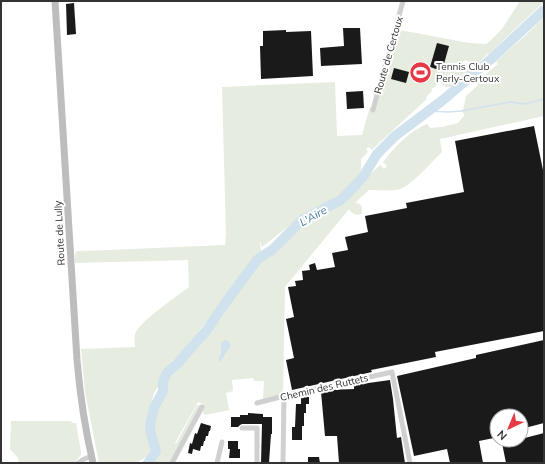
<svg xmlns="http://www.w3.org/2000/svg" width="545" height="464" font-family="Mulish,sans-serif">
	<rect width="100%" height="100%" fill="#fff"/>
	<!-- green -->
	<g fill="#e6ecdf">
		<path d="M520,1h24v1l-28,26 -27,26 -1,-1 -13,14 -5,-5 -5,-2 -8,7 1,2 5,-5 3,-1 7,7c-7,7 -22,24 -32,14l4,-4 -2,-1 -12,11 1,1 -6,6 1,2 -47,43 -8,8 -3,-3 -3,2 2,3 -7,7v11l-2,6 -21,22 -23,12 -11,4 -42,33 -2,-6v3l1,5 -2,6 -3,2 -10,14 -47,60 -7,13 -15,15 -4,1 -10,12 -3,8v4l-6,9 -6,23v16l2,2 1,15 -5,8 -10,6h-37l-14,-71 -4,-43 54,-2c0,-4 -1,-9 0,-13 4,-12 42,-38 54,-47l-1,-27 -113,3v-9l2,-3h8l140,-6 1,-10 -4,-148 113,-5 2,54 25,-1 8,-28 6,2 22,-80 2,1 69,13 17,1 4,-3 12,-12z"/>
		<path d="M544,17v99l-104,23 2,13c-11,10 -31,35 -45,38 -9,1 -19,0 -28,0l-14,13 5,1 2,4v6c-6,2 -10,0 -13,-5l-64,78 -2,108 -20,5 1,-19h-10l-1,-3 -21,2 1,11 -7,2 3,17 -24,5c-3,-3 -4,-6 -1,-10l-6,-3 -23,41 1,1 21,-39h3v2l-30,56h-17l8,-13 -5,-8 -3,-11v-9l4,-15 8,-16 6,-18 36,-38 16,-20 7,-12 21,-29 13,-15 10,-7 6,-7 23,-24 32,-14 13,-9 19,-21 13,-12 4,4 3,-3 -4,-4c12,-15 25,-30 44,-38l3,4 12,-1 16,-4 6,-7 -1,-5 3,-15 12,-11 -3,-4 12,-8 11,-9 -2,-2 6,-6 26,-23z"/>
		<path d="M11,421h60l1,2h4l5,29v3l-7,8h-51l-4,-1 -1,-4 -8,-9z"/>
	</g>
	<!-- water -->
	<path fill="#cfe2ee" d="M226,340l2,1 3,4 -11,17 -1,-2v-2l2,-4c0,-3 0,-6 0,-10l2,-3z"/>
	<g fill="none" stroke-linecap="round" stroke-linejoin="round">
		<!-- stream -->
		<path stroke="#cfe2ee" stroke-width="1.5" d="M429,111l19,1 13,-1 49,-9 15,2 19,-5"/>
		<!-- river -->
		<path stroke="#cfe2ee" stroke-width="10" d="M148,463l8,-12 -5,-17 -1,-8 4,-18 9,-17v-9l3,-8 3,-3 8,-7 29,-33 20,-29 31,-42 8,-6 7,-4 30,-30 39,-20 22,-23 14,-23 18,-18 48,-36 47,-40 54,-50"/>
	</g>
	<!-- building -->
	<g fill="#1a1a1a">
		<path d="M74,3l2,31 -9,1 -1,-31z"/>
		<path d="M343,28h17l2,36 -41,2 -1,-18 24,-2z"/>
		<path d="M286,30v2l25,-1 2,45 -52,3 -1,-33h3v-15z"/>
		<path d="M437,43l12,3 -7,25 -12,-4z"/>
		<path d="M394,68l15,4 -3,11 -15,-4z"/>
		<path d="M363,91l1,17 -17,1 -1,-17z"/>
		<path d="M534,126l10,49v156l-109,21 1,5 -65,13 1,2 -80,18 -6,-30 8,-2 -8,-39 8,-2 -6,-30 8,-1 -1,-5 8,-1 -1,-9 8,-1 -1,-5 6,-2 2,7 18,-3 -3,-14 16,-3 -3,-13 23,-5 -3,-16 42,-8 -1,-5 58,-11 -9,-51z"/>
		<path d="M544,340v83l-23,6v-13h-24v18l-4,1 1,3 -15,3 4,22h-33l-3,-14 -33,7 -17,-80 79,-18v-3z"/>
		<path d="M390,380l3,19 4,39 4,-1 4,26h-66l-2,-27h-12l-4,-44 7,-2 26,-1v-4z"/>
		<path d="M301,397h8v7h-3v9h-2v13h-2v14h-10v-13h3l1,-23h5z"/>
		<path d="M248,413l15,1v3h9v17h-1l-2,29h-8l1,-39h-20l-2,1 -2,2h-7v-10h9v-2h8z"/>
		<path d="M201,423l10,3 -1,5h-1l-1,5h-2l-1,5h-1l-1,5h-2l-1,5 -7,-2 -1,5 -4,-1 2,-10 2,1 3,-11 2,1z"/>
		<path d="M544,433v30h-38l-4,-20 13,-3h6v-1z"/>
		<path d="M228,441h10v8h2v9h-11l1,-9h-2z"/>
		<path d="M308,457h11l1,6h-12z"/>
	</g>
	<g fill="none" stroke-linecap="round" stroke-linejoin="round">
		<!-- street -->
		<g stroke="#d0d0d0" stroke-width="5">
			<path d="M373,110l30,-109"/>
			<path d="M257,403l27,-7 108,-24 18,91"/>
			<path d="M242,428h15v35"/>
			<path d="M78,463l6,-4 8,-3"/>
			<path d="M172,463l30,-56"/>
			<path d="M217,463l5,-21"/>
			<path d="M283,463l1,-67"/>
		</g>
		<!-- secondary -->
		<path stroke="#bdbdbd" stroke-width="7" d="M55,1l22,359c3,35 8,69 16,103"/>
	</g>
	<!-- icons -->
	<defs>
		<symbol id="stadium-disc" viewBox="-11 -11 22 22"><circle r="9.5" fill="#e63946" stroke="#fff"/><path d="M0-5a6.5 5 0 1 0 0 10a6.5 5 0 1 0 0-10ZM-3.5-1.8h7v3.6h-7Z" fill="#fff"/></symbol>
	</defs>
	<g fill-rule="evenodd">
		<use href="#stadium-disc" x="408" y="60" width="25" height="25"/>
	</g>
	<g text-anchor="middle" stroke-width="4" stroke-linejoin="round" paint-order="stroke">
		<!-- street labels -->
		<g font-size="10" fill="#333" stroke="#fff">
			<text transform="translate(388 55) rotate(-74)" y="4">Route de Certoux</text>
			<text transform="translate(59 233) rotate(-93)" y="4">Route de Lully</text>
			<text transform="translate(324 387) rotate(-13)" y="4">Chemin des Ruttets</text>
		</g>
		<!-- poi labels -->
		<g font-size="10" fill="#333" stroke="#fff" text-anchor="start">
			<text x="436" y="70">Tennis Club<tspan x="436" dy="12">Perly-Certoux</tspan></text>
		</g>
		<!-- water labels -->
		<g font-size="11" font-style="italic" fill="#3f7597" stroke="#fff">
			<text transform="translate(313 216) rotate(-29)" y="4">L'Aire</text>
		</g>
	</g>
	<!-- border -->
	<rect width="545" height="464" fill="none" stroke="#333333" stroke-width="4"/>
	<!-- north arrow -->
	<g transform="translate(509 428) rotate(224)"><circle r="19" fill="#ffffff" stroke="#adadad"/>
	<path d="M0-3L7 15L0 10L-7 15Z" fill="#e63946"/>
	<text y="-6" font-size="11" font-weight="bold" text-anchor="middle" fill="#333333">N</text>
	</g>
</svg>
